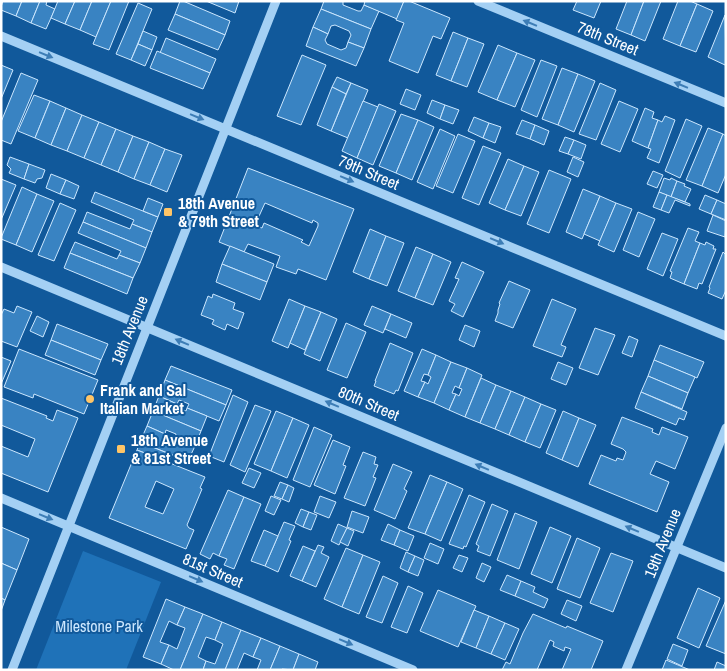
<svg xmlns="http://www.w3.org/2000/svg" width="727" height="671" font-family="'Archivo Narrow',sans-serif">
	<rect width="100%" height="100%" fill="#11599b"/>
	<!-- green -->
	<path fill="#1f72b8" d="M83,551l78,31 -35,88h-90z"/>
	<!-- building -->
	<g fill="#3983c2" stroke="#cce7fe" fill-rule="evenodd">
		<path d="M3,1h19l-6,15 -15,-6v-3z"/>
		<path d="M22,1h18l-9,22 -15,-7z"/>
		<path d="M40,1h7l-1,4 9,4 -9,20 -15,-6z"/>
		<path d="M58,1h17l-10,23 -14,-6z"/>
		<path d="M75,1h17l-12,29 -15,-6z"/>
		<path d="M92,1h19l-15,36 -16,-7z"/>
		<path d="M111,1h18l-20,49 -16,-6z"/>
		<path d="M180,1h3l47,20 -5,14 -50,-21z"/>
		<path d="M206,1h33l-4,12z"/>
		<path d="M324,1h19v4l15,6h3l3,-6 15,6 -8,18 -50,-20z"/>
		<path d="M365,1h39l-7,18 -33,-14z"/>
		<path d="M404,1h5l41,17 -9,21 -8,-3 -15,37 -29,-12 15,-38 -8,-3z"/>
		<path d="M577,1h24l-7,17 -21,-8z"/>
		<path d="M627,1h17l-13,34 -15,-6z"/>
		<path d="M644,1h17l-16,40 -14,-6z"/>
		<path d="M678,1h12l7,3 -17,42 -17,-7z"/>
		<path d="M138,3l14,6 -21,51 -15,-6z"/>
		<path d="M697,4l16,7 -17,41 -16,-6z"/>
		<path d="M321,9l50,20 -7,19 -16,-6 3,-7 -2,-4 -14,-6 -4,1 -3,8 -15,-7z"/>
		<path d="M175,14l50,21 -7,15 -50,-20z"/>
		<path d="M725,15l1,48 -1,2 -17,-8z"/>
		<path d="M313,27l15,7 -3,6 2,4 14,6 5,-2 2,-6 16,6 -8,18 -50,-20z"/>
		<path d="M143,31l14,6 -5,13 -14,-6z"/>
		<path d="M453,32l15,6 -17,43 -15,-6z"/>
		<path d="M166,38l50,21 -6,14 -50,-20z"/>
		<path d="M468,38l16,6 -17,43 -16,-6z"/>
		<path d="M138,44l14,6 -7,16 -14,-6z"/>
		<path d="M498,45l19,8 -20,47 -19,-8z"/>
		<path d="M157,51l53,22 -7,16 -53,-21z"/>
		<path d="M517,53l18,7 -20,47 -18,-7z"/>
		<path d="M302,55l24,10 -25,60 -24,-9z"/>
		<path d="M541,60l16,6 -20,51 -16,-7z"/>
		<path d="M1,65l12,5 -12,29z"/>
		<path d="M562,68l16,6 -20,51 -16,-6z"/>
		<path d="M21,73l17,7 -27,64 -10,-4v-18z"/>
		<path d="M578,74l17,7 -21,51 -16,-7z"/>
		<path d="M337,77l14,6 -5,11 -14,-7z"/>
		<path d="M351,83l17,7 -20,48 -17,-7z"/>
		<path d="M600,83l16,7 -20,50 -17,-6z"/>
		<path d="M332,87l14,7 -15,37 -14,-6z"/>
		<path d="M406,89l15,6 -6,15 -15,-6z"/>
		<path d="M34,95l16,6 -15,37 -17,-7z"/>
		<path d="M432,100l13,5 -5,14 -13,-6z"/>
		<path d="M50,101l16,7 -15,37 -16,-7z"/>
		<path d="M363,101l15,6 -21,51 -15,-7z"/>
		<path d="M619,101l19,8 -18,43 -19,-8z"/>
		<path d="M379,104l17,7 -23,54 -16,-7z"/>
		<path d="M445,105l14,5 -6,14 -13,-5z"/>
		<path d="M66,108l16,7 -15,36 -16,-6z"/>
		<path d="M645,108l9,4 -2,6 6,2 -10,28 -16,-7z"/>
		<path d="M401,114l17,6 -22,53 -17,-7z"/>
		<path d="M82,115l17,7 -15,36 -17,-7z"/>
		<path d="M665,116l10,4 -16,43 -12,-5 4,-9 -3,-1 10,-28 4,2z"/>
		<path d="M474,117l15,6 -6,15 -15,-7z"/>
		<path d="M686,119l16,7 -22,52 -15,-7z"/>
		<path d="M418,120l16,7 -22,53 -16,-7z"/>
		<path d="M522,120l13,5 -5,14 -14,-5z"/>
		<path d="M99,122l17,7 -15,36 -17,-7z"/>
		<path d="M489,123l12,4 -6,16 -12,-5z"/>
		<path d="M535,125l14,6 -5,14 -14,-6z"/>
		<path d="M708,128l15,6 -21,52 -16,-6z"/>
		<path d="M116,129l17,7 -15,36 -17,-7z"/>
		<path d="M440,129l15,7 -22,53 -16,-7z"/>
		<path d="M458,134l17,7 -22,52 -17,-7z"/>
		<path d="M723,134l3,2v38l-8,19 -16,-7z"/>
		<path d="M133,136l16,6 -15,37 -16,-7z"/>
		<path d="M565,137l9,3 -6,14 -9,-3z"/>
		<path d="M574,140l12,5 -5,14 -13,-5z"/>
		<path d="M149,142l16,7 -15,36 -16,-6z"/>
		<path d="M483,146l18,7 -22,52 -17,-7z"/>
		<path d="M165,149l17,6 -15,37 -17,-7z"/>
		<path d="M10,157l19,7 -5,15 -15,-6 2,-4 -4,-4z"/>
		<path d="M573,157l11,5 -6,15 -11,-5z"/>
		<path d="M508,159l16,7 -19,44 -16,-7z"/>
		<path d="M29,164l16,6 -3,8 -5,1 -2,4 -11,-4z"/>
		<path d="M524,166l15,6 -18,44 -16,-6z"/>
		<path d="M248,168l106,41 -28,71 -28,-11 -2,5 -20,-7 4,-11 -32,-12 -4,8 -25,-10zM265,203l47,20 1,-3 5,3v3l-9,20 -8,-4 2,-2 -39,-17 -2,5 -7,-3z"/>
		<path d="M549,170l22,9 -22,54 -22,-9z"/>
		<path d="M653,171l10,4 -6,13 -10,-4z"/>
		<path d="M51,174l15,6 -6,14 -14,-6z"/>
		<path d="M664,178l6,2 1,-2 6,3 -6,16 -12,-5z"/>
		<path d="M1,179l15,6 -15,35z"/>
		<path d="M66,180l13,6 -5,13 -14,-5z"/>
		<path d="M677,181l8,3 -1,2 7,3 -6,13 -14,-5z"/>
		<path d="M22,187l15,7 -21,51 -15,-6v-1z"/>
		<path d="M583,189l17,7 -18,43 -16,-7z"/>
		<path d="M95,192l63,25 -6,15 -20,-8 2,-4 -43,-18z"/>
		<path d="M659,192l8,3 -6,15 -8,-3z"/>
		<path d="M37,194l17,7 -22,51 -16,-7z"/>
		<path d="M667,195l23,9v2l-15,-6 -6,13 -8,-3z"/>
		<path d="M705,195l12,5 -6,14 -12,-5z"/>
		<path d="M600,196l16,7 -16,38 -16,-7z"/>
		<path d="M148,198l15,6 -5,13 -15,-6z"/>
		<path d="M717,200l9,4v16l-15,-6z"/>
		<path d="M60,203l16,7 -22,51 -16,-6z"/>
		<path d="M616,203l16,6 -18,43 -16,-7z"/>
		<path d="M87,212l43,17 2,-5 20,8 -6,16 -63,-26z"/>
		<path d="M638,212l17,7 -16,38 -16,-7z"/>
		<path d="M713,215l13,6 -1,16 -18,-6z"/>
		<path d="M83,222l63,26 -6,15 -21,-8 2,-4 -43,-18z"/>
		<path d="M688,228l11,4 -4,9 5,2 -16,41 -14,-6 2,-6 -2,-1z"/>
		<path d="M370,229l16,7 -17,43 -16,-7z"/>
		<path d="M662,233l16,6 -15,37 -16,-7z"/>
		<path d="M386,236l18,7 -17,43 -18,-7z"/>
		<path d="M75,242l42,17 2,-4 21,8 -7,15 -63,-25z"/>
		<path d="M706,242l8,4 -1,3h3l-14,35 -3,-1 -2,6 -13,-5 16,-41 5,2z"/>
		<path d="M230,246l44,18 -7,18 -45,-18z"/>
		<path d="M416,247l17,7 -18,44 -17,-7z"/>
		<path d="M723,252l2,2 1,-2v38l-4,9 -14,-6 2,-5 -1,-1z"/>
		<path d="M70,253l63,25 -6,16 -63,-26z"/>
		<path d="M433,254l18,8 -18,43 -18,-7z"/>
		<path d="M462,262l22,10 -21,45 -12,-6 4,-7 -6,-3 10,-22 -4,-1z"/>
		<path d="M222,264l45,18 -7,18 -44,-18z"/>
		<path d="M509,281l21,9 -17,38 -18,-7 3,-8v-3l2,-6 -1,-1z"/>
		<path d="M213,294l22,9 -2,6 11,4 -6,16 -11,-5 -2,6 -13,-6 2,-4 -13,-5 7,-19 4,2z"/>
		<path d="M289,299l16,7 -17,42 -16,-7z"/>
		<path d="M552,299l24,10 -15,36 5,2 -4,10 -29,-11z"/>
		<path d="M17,306l15,6 -15,35 -16,-6v-26l3,-6 10,4z"/>
		<path d="M305,306l16,6 -16,38 -15,-7z"/>
		<path d="M372,306l19,8 -8,19 -19,-8z"/>
		<path d="M321,312l16,7 -17,42 -16,-7z"/>
		<path d="M391,314l21,9 -6,15 -21,-9z"/>
		<path d="M37,316l12,6 -6,15 -13,-6z"/>
		<path d="M346,323l20,9 -19,46 -20,-8z"/>
		<path d="M57,324l51,20 -7,16 -50,-20z"/>
		<path d="M465,325l15,6 -6,16 -15,-7z"/>
		<path d="M595,328l20,7 -17,40 -19,-7z"/>
		<path d="M629,336l9,4 -6,17 -10,-4z"/>
		<path d="M51,340l50,20 -6,15 -50,-20z"/>
		<path d="M390,343l23,10 -15,38 -2,-1 -2,4 -20,-8 2,-5h-1z"/>
		<path d="M660,345l44,17 -7,16 -43,-18z"/>
		<path d="M19,349l79,31 -14,34 -50,-20 -1,4 -29,-11z"/>
		<path d="M422,349l14,6 -8,20 -4,-1 -3,7 4,1 -7,15 -14,-6z"/>
		<path d="M436,355l15,7 -17,41 -16,-6 7,-15 3,2 3,-7 -3,-2z"/>
		<path d="M1,357l10,4 -10,23z"/>
		<path d="M654,360l41,17 -7,16 -40,-17z"/>
		<path d="M451,362l16,6 -8,20 -4,-2 -3,7 4,1 -7,16 -15,-7z"/>
		<path d="M558,362l15,6 -7,17 -15,-6z"/>
		<path d="M171,366l61,24 -6,15 -61,-25z"/>
		<path d="M467,368l15,7 -17,42 -16,-7 7,-16 3,2 3,-7 -3,-1z"/>
		<path d="M648,376l40,17 -6,16 -41,-17z"/>
		<path d="M481,378l15,7 -16,38 -15,-6z"/>
		<path d="M165,380l61,25 -7,16 -32,-13 2,-4 -10,-4 -2,4 -18,-8z"/>
		<path d="M496,385l15,6 -16,38 -15,-6z"/>
		<path d="M511,391l14,6 -16,38 -14,-6z"/>
		<path d="M641,392l46,20 -3,8 -5,-2 -3,7 -41,-17z"/>
		<path d="M233,395l15,7 -24,60 -15,-6z"/>
		<path d="M159,396l18,8 -1,3 10,4 1,-3 20,8 -6,15 -48,-20z"/>
		<path d="M525,397l16,7 -16,38 -16,-7z"/>
		<path d="M1,398l46,18 -1,2 7,3 4,-11 21,8 -30,74 -47,-19v-27l27,11 7,-18 -34,-14z"/>
		<path d="M541,404l15,6 -16,38 -15,-6z"/>
		<path d="M255,405l16,6 -26,61 -15,-7z"/>
		<path d="M153,411l48,20 -6,15 -20,-8 1,-4 -10,-4 -1,4 -18,-8z"/>
		<path d="M276,411l17,7 -22,53 -17,-7z"/>
		<path d="M563,411l16,7 -17,42 -16,-7z"/>
		<path d="M622,417l31,12 -1,3 7,3 3,-8 26,10 -13,32 -19,-8 -6,13 19,8 -12,30 -68,-28 12,-29 15,6 1,-3 6,2 3,-8 -3,-3 -12,-5z"/>
		<path d="M293,418l16,7 -22,53 -16,-7z"/>
		<path d="M579,418l17,7 -18,42 -16,-7z"/>
		<path d="M147,426l18,8 -2,4 10,4 2,-4 20,8 -7,15 -48,-19z"/>
		<path d="M314,427l18,8 -22,52 -17,-7z"/>
		<path d="M333,440l17,7 -7,18 3,1 -11,28 -21,-9z"/>
		<path d="M140,442l32,13 -3,7 -32,-12z"/>
		<path d="M137,450l68,27 -5,11 2,1 -15,36 2,3 5,2 -8,19 -77,-31zM156,481l18,8 -11,25 -18,-7z"/>
		<path d="M363,452l13,5 -2,7 4,1 -5,12 3,1 -11,28 -21,-8z"/>
		<path d="M393,464l19,8 -8,17 3,2 -12,28 -21,-9z"/>
		<path d="M249,468l12,5 -7,15 -12,-5z"/>
		<path d="M430,475l17,7 -22,52 -17,-6z"/>
		<path d="M280,482l8,3 -6,14 -8,-3z"/>
		<path d="M447,482l16,7 -22,52 -16,-7z"/>
		<path d="M288,485l6,3 -5,14 -7,-3z"/>
		<path d="M228,490l16,7 -25,59 -6,-3 -3,6 -10,-5z"/>
		<path d="M469,495l16,7 -19,45 -2,-1 -1,3 -14,-5z"/>
		<path d="M271,496l10,4 -7,15 -9,-4z"/>
		<path d="M320,496l16,6 -7,16 -15,-6z"/>
		<path d="M244,497l17,7 -27,65 -10,-4 3,-6 -8,-3z"/>
		<path d="M492,504l16,7 -18,45 -13,-5 2,-5 -3,-2z"/>
		<path d="M301,509l8,3 -6,15 -8,-4z"/>
		<path d="M352,511l17,6 -6,16 -16,-6z"/>
		<path d="M309,512l8,3 -6,15 -8,-3z"/>
		<path d="M515,513l22,9 -18,47 -22,-9z"/>
		<path d="M284,522l11,4 -6,14 2,1 -13,31 -13,-6z"/>
		<path d="M338,524l9,4 -8,17 -8,-4z"/>
		<path d="M388,524l12,6 -6,15 -13,-5z"/>
		<path d="M1,527l28,12 -12,31 -16,-7z"/>
		<path d="M550,527l21,9 -19,47 -21,-9z"/>
		<path d="M347,528l7,3 -6,15 -8,-4z"/>
		<path d="M264,530l14,6 -13,30 -14,-5z"/>
		<path d="M400,530l14,6 -6,15 -14,-6z"/>
		<path d="M577,538l23,10 -20,50 -23,-9z"/>
		<path d="M430,543l14,6 -6,15 -14,-6z"/>
		<path d="M318,545l6,2 -3,6 8,4 -13,30 -14,-6z"/>
		<path d="M303,546l12,5 -13,30 -12,-5z"/>
		<path d="M346,548l17,7 -21,52 -18,-8z"/>
		<path d="M406,552l9,4 -7,16 -8,-4z"/>
		<path d="M611,553l22,8 -20,51 -23,-9z"/>
		<path d="M363,555l17,7 -21,52 -17,-7z"/>
		<path d="M459,555l9,3 -6,14 -9,-4z"/>
		<path d="M415,556l9,4 -6,16 -10,-4z"/>
		<path d="M1,563l16,7 -12,30 -4,-2z"/>
		<path d="M482,563l9,4 -7,15 -8,-4z"/>
		<path d="M507,575l14,6 -6,15 -15,-6z"/>
		<path d="M383,576l15,7 -16,40 -16,-6z"/>
		<path d="M521,581l14,6 -2,5 15,7 -4,9 -29,-12z"/>
		<path d="M408,586l15,7 -16,40 -16,-6z"/>
		<path d="M698,588l22,10 -21,50 -22,-10z"/>
		<path d="M438,590l38,16 -18,41 -38,-16z"/>
		<path d="M1,598l4,2 -4,11z"/>
		<path d="M166,599l19,8 -8,18 -8,-4 -9,21 9,3 -8,19 -18,-7z"/>
		<path d="M567,600l15,6 -6,15 -15,-7z"/>
		<path d="M726,600v54l-20,-8z"/>
		<path d="M185,607l18,7 -23,56h-6l-13,-6 8,-19 8,4 8,-21 -8,-3z"/>
		<path d="M474,610l15,6 -13,32 -15,-6z"/>
		<path d="M203,614l19,8 -7,18 -9,-3 -8,20 8,4 -3,9h-23z"/>
		<path d="M533,614l33,14 1,-2 36,15 -12,29h-29l9,-21 -6,-2 -1,4 -11,-5 1,-4 -4,-2 -13,30h-35l4,-8 4,2 13,-31z"/>
		<path d="M489,616l16,7 -14,31 -15,-6z"/>
		<path d="M222,622l19,8 -16,40h-22l3,-9 9,3 8,-20 -8,-4z"/>
		<path d="M505,623l14,6 -14,31 -14,-6z"/>
		<path d="M241,630l20,8 -8,19 -9,-4 -7,17h-12z"/>
		<path d="M261,638l19,8 -10,24h-13l4,-10 -8,-3z"/>
		<path d="M673,644l15,6 -6,16 -15,-7z"/>
		<path d="M280,646l19,8 -6,16 -11,-1v1h-12z"/>
		<path d="M299,654l19,8 -3,8h-22z"/>
		<path d="M666,660l24,10h-28z"/>
		<path d="M717,662l9,4v4h-12z"/>
	</g>
	<g fill="none" stroke-linecap="round" stroke-linejoin="round">
		<!-- minor -->
		<g stroke="#a4d0f4" stroke-width="9">
			<path d="M478,1l248,102"/>
			<path d="M1,36l725,300"/>
			<path d="M1,267l725,301"/>
			<path d="M1,498l412,172"/>
			<path d="M12,670l264,-669"/>
			<path d="M626,670l100,-242"/>
		</g>
	</g>
	<!-- one-way arrows -->
	<defs><path id="oneway-solid" d="M-6-.8H1V-3.2L6.5 0L1 3.2V.8H-6Z" transform="scale(1.25)"/></defs>
	<g fill="#3d7db6">
		<use href="#oneway-solid" transform="translate(530 23) rotate(-158)"/>
		<use href="#oneway-solid" transform="translate(46 55) rotate(22)"/>
		<use href="#oneway-solid" transform="translate(681 85) rotate(-158)"/>
		<use href="#oneway-solid" transform="translate(197 117) rotate(22)"/>
		<use href="#oneway-solid" transform="translate(347 179) rotate(23)"/>
		<use href="#oneway-solid" transform="translate(497 241) rotate(23)"/>
		<use href="#oneway-solid" transform="translate(182 342) rotate(-157)"/>
		<use href="#oneway-solid" transform="translate(332 404) rotate(-157)"/>
		<use href="#oneway-solid" transform="translate(482 467) rotate(-157)"/>
		<use href="#oneway-solid" transform="translate(46 517) rotate(22)"/>
		<use href="#oneway-solid" transform="translate(632 529) rotate(-157)"/>
		<use href="#oneway-solid" transform="translate(196 579) rotate(23)"/>
		<use href="#oneway-solid" transform="translate(346 642) rotate(23)"/>
	</g>
	<!-- markers -->
	<g fill="#ffc567" stroke="#11599b" stroke-width="2">
		<rect x="163" y="207" width="10" height="10" rx="2.5"/>
		<circle cx="90" cy="399" r="5"/>
		<rect x="116" y="444" width="10" height="10" rx="2.5"/>
	</g>
	<g text-anchor="middle" stroke-width="4" stroke-linejoin="round" paint-order="stroke">
		<!-- street labels -->
		<g font-size="16" fill="#fff" stroke="#11599b">
			<text transform="translate(608 38) rotate(22)" y="6">78th Street</text>
			<text transform="translate(369 172) rotate(23)" y="6">79th Street</text>
			<text transform="translate(129 330) rotate(-68)" y="6">18th Avenue</text>
			<text transform="translate(369 403) rotate(23)" y="6">80th Street</text>
			<text transform="translate(662 543) rotate(-68)" y="6">19th Avenue</text>
			<text transform="translate(213 570) rotate(23)" y="6">81st Street</text>
		</g>
		<!-- poi labels -->
		<g font-size="16" font-weight="bold" fill="#fff" stroke="#11599b" text-anchor="start">
			<text x="178" y="209">18th Avenue<tspan x="178" dy="18">&amp; 79th Street</tspan></text>
			<text x="100" y="396">Frank and Sal<tspan x="100" dy="18">Italian Market</tspan></text>
			<text x="131" y="446">18th Avenue<tspan x="131" dy="18">&amp; 81st Street</tspan></text>
		</g>
		<!-- park labels -->
		<g font-size="16" fill="#cce7fe" stroke="#11599b">
			<text x="99" y="632">Milestone Park</text>
		</g>
	</g>
	<!-- border -->
	<rect width="727" height="671" fill="none" stroke="#ffffff" stroke-width="5"/>
</svg>
